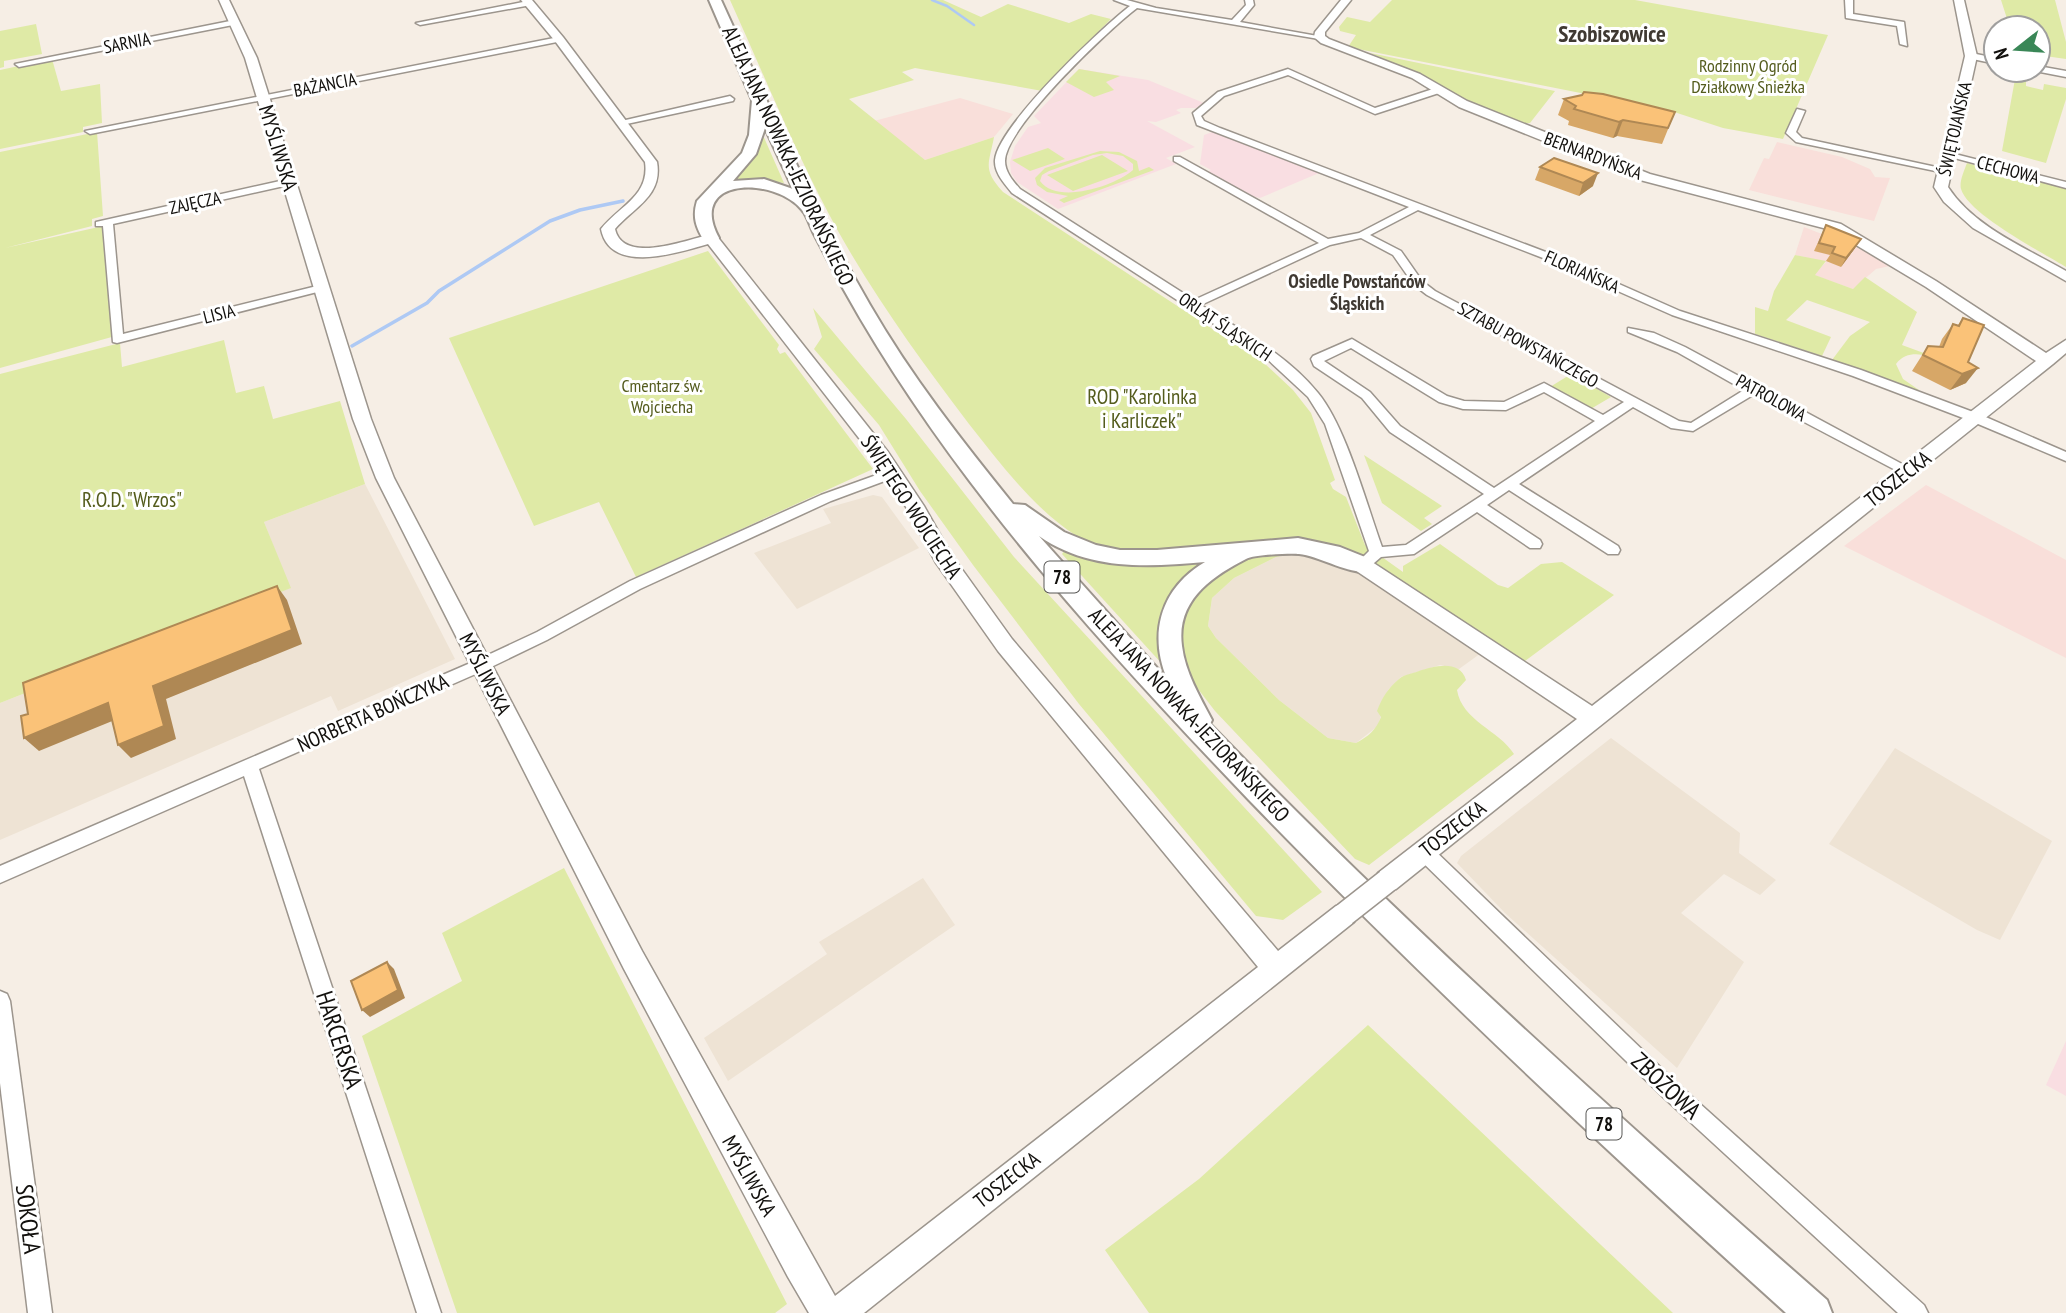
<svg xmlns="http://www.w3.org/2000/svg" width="2066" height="1313" font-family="'PT Sans Narrow',sans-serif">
	<rect width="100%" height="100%" fill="#f6eee5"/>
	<!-- commercial -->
	<g fill="#f9dfda">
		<path d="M960,98l53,16 -19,23 -69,23 -51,-39z"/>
		<path d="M1777,142l65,15 28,12 5,8 15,1 -16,43 -125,-31 15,-32 5,1z"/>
		<path d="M1804,227l64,25 22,14 -14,3 -23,20 -39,-14 12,-13 -31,-7z"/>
		<path d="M1926,485l140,75v98l-222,-112z"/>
	</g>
	<!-- built -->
	<g fill="#eee3d4">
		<path d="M365,484l90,175 -117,52 -7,-15 -331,144v-137l290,-115 -26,-66z"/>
		<path d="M873,495l9,2 37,51 -122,61 -43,-56 77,-30 -8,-14z"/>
		<path d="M1298,552l35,3 155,93 -29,21 -19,-4 -39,12 -13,13 -10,36 -22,17 -28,-5 -49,-38 -63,-62 -8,-12 4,-28 22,-20 42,-21z"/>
		<path d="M1611,738l129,95 -1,20 37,27 -16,15 -36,-21 -43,39 63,49 -67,106 -172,-155 -48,-50 4,-7z"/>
		<path d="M1895,748l157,93 -52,99 -23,-10 -148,-86z"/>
		<path d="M923,878l32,47 -227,156 -24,-43 123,-84 -8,-12z"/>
	</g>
	<!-- education -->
	<g fill="#f9dee2">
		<path d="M1079,69l69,11 56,23 -8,5h-15l-5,2 5,3 -25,9 -9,-1 48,26 -29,11 10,6 -118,45 -41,-27 -6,-9 -1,-11 5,-16 13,-19 13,-4 -7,-7z"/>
		<path d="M1215,131l104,42 -59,25 -13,-3 -40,-23 4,-2 -11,-6 4,-29z"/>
		<path d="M2066,1041v55l-20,-11z"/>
	</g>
	<!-- green -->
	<g fill="#dfeaa6" fill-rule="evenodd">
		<path d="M730,0h213l38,17 27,-13 61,19 22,-9 20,5 -46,46 6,1 -23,26 -133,-24 -13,4 12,8 -65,19 76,61 69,-23c-5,27 -12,32 9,55l260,170 30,28 18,23 24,67 -5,3 3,6 13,8 19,48 38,27v-6l37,-22 58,41 10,3 33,-24 21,-2 52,33 -97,72 -155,-102 -64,-13 -22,5 -42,21 -22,20 -4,28 8,12 63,62 49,38 28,5c13,-7 20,-13 25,-26l-4,-6c5,-13 11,-23 22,-32 6,-5 13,-5 20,-8 15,-5 41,-12 47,9l-9,10c5,31 42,40 57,64l-145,111 -14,-6 -140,-148 -27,-35 -12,-46 20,-44 58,-37c-24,2 -122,13 -138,7 -65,-24 -105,-79 -147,-132 -47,-62 -93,-125 -131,-193 -41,-74 -73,-154 -108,-231z"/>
		<path d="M1392,0h243l193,35 -45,104 -60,-11 -52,-17 -323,-64 8,-12 -16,-4 -1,-4 8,-10 23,5z"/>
		<path d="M2001,0h54l11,42v17l-28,-4v-27h-28z"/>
		<path d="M36,24l6,30 -38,7v6l-4,1v-37z"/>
		<path d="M1370,53l185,38 -25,32 -8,1 -60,-25 -38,-23z"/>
		<path d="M52,59l9,32 39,-7 2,39 -19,4v5l-83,17v-79z"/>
		<path d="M1079,69l41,7 -14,6 8,8 -20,7 -28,-15z"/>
		<path d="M2015,79l11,1v6l17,4 1,-6 22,4v11l-20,64 -44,-12z"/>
		<path d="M97,132l6,84 -11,3v7l-87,22 107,-24 7,111 -119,33v-216z"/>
		<path d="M762,133l22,50 -28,-4 -30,5z"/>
		<path d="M1048,148l17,11 -35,12 -18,-11z"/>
		<path d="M1100,151l19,1 18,9 2,10 10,-4 5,3 -90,33 -5,-3 9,-4 -21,-4 -10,-7 -2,-7 10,-10zM1107,153l16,3 10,8v6c-18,16 -76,35 -93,11l2,-6 7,-4 44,-16z"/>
		<path d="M1102,155l26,16 -55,20 -26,-16z"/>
		<path d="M1967,163l99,25v79c-23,-14 -98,-53 -105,-78 -2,-7 3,-18 6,-26z"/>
		<path d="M708,251l71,94 -2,4 3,5 5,-2 88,117 -237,108 -37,-75 -65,24 -85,-188z"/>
		<path d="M1795,255l31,6 -11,14 38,14 12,-12 52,35 -15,33 38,14c-16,-4 -32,-10 -44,5l7,15 16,11 -1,1 -86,-31 18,-24 20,-14 -63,-22 -21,20 45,17 -9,19 -67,-22v-27l13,4 6,-20z"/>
		<path d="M813,308l93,111 108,138 308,335 -39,28 -27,-4 -177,-212 -106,-139 -53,-74 -41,-66 -65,-76 8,-12z"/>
		<path d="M224,340l12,53 28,-7 9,33 67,-18 25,83 -101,38 27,66 -291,115v-329l120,-31 2,24z"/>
		<path d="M1571,374l40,23 -22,13 -39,-23z"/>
		<path d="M1364,455l78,51 -18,12 8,6 -11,7 -39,-28z"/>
		<path d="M1065,550l138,10 1,3c-44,33 -43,50 -41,102l-101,-111z"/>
		<path d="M564,868l223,436 -12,9h-318l-95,-277 100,-55 -20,-48z"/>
		<path d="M1368,1025l305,288h-524l-44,-63 94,-71z"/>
	</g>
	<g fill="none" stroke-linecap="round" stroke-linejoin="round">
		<!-- stream-far1 -->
		<path stroke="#aec9f4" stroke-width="2.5" d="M932,0l15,6 27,19"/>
		<!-- stream -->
		<path stroke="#aec9f4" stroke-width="3.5" d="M352,346l75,-43 12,-12 111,-70 30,-11 43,-9"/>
		<defs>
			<g id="street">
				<path d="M1114,0h13l29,8 76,12 14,-15 -1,-5h8l1,5 -14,17 83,15 -4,2 -182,-31c-28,21 -132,120 -132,153 0,11 8,20 15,28l174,111 125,-57 -145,-82v-4h6l148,82 31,-6 50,-26 -212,-82 -4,-12 25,-21 70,-23 87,39 64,-21 4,3 -1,2 -67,22 -87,-39 -64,21 -23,20 3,5 16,7 331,126 129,57 181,59 120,45 85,37v9l-95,-40 -118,-45 -181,-61 -129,-57 -125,-48 -48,25 31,16 21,30 13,10 244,130 12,2 53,-33 -67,-38 -49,-20v-4l26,5 31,14 230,124 -2,3h-10l-150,-79 -60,36 -22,-3 -38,-21 -114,77 99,62 2,4 -2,4h-10l-99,-64 -22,15 53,35 2,4 -2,4h-10l-53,-36 -63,42 -33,3 -14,12h-10l-2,-4 14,-14 -44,-127 -17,-27 -43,-40 -253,-164c-7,-9 -18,-20 -17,-33 3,-34 106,-132 135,-154zM1361,238l32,17 21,30 13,10 197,107 -21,13 -59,-32 -40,19 -40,-1 -17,-5 -95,-57 -39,17 -2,3 3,7 48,32 28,34 94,62 -78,51 -24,2c-16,-44 -36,-120 -64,-154 -31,-38 -76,-62 -117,-88l129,-60zM1351,348l88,54 24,7 43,1 38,-18 51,29 -101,67 -94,-62 -30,-34 -46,-31z"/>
				<path d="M1845,0h8v14l51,8 3,24 -7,-2 -3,-18 -51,-8z"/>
				<path d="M528,1l3,4 -111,20 -4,-2z"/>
				<path d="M235,20l3,4 -219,43 -4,-3z"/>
				<path d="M559,37h3v4l-472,93 -5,-3z"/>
				<path d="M1971,53l25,5v6l-28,-6v-4z"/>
				<path d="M2038,66l28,5v6l-31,-6 3,-1z"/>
				<path d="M730,96l4,3 -1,2 -111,24 -5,-3z"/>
				<path d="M1797,109l8,2 -9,21 6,6 148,32 -5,3 -149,-31 -10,-9z"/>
				<path d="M1947,152l119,30v6l-119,-32z"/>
				<path d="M289,179l4,1v4l-180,40 10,110 198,-49 6,3 -2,2 -208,53 -4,-1 -10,-116h-7v-4z"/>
				<path d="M893,469l5,1 2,3 -2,3 -67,25 -191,88 -93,51 -60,29 -228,100 182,544h-24l-173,-537 -244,107v-17l475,-205 62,-29 93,-51 191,-86z"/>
				<path d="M1424,844l6,2 248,238 246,221 4,8h-30l-234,-215 -246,-240 -3,-6 3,-6z"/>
				<path d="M0,991l7,3 3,7 42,312h-24l-28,-230z"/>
			</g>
			<g id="secondary">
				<path d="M219,0h10l28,58 114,361 23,59 248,473 193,345 423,-329 -260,-316 -62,-88 -30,-56 -30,-47 -168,-216c-31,9 -98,31 -107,-15 18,-23 49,-33 44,-67l-90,-121 -34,-41h11l31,37 94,125c6,34 -23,45 -42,67 8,36 72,11 96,5l5,1 172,217 36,54 27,48 61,85 266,312 58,-45 9,-3 9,3 4,8 -4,8 -490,391h-55l-21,-36 -164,-308 -248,-491 -23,-59 -108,-361z"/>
				<path d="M1341,0h10l-26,32v4l4,3 91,35 47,27 183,73 191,50 95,57 110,72 20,-13v13l-13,11 -657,525 -9,3 -9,-3 -3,-8 3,-8 199,-154 -222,-149 -3,-5 3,-5h14l223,146 444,-345 -110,-74 -95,-57 -191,-50 -181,-73 -47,-29 -91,-35 -7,-6 1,-5z"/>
				<path d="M1954,0h10l13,56 -29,131c26,40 78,61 118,84v10l-93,-53 -29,-26 -10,-15 31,-131z"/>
			</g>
			<path id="primary" d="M709,0h12c47,103 92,207 149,305 41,71 92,136 143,199l12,1 39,27 32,13 24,5h37l141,-12 42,9 30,12 3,6 -3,6c-19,5 -50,-15 -71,-17 -9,-1 -46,1 -53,5 -35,18 -70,42 -64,87 3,26 18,51 30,74l-2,4c196,202 405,390 617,576l5,13h-46c-184,-166 -365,-335 -537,-513 -149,-156 -300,-321 -405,-510 -11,-19 -21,-39 -31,-58 -3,-6 -6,-17 -11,-22 -28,-34 -116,-33 -83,28l-2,4h-12c-9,-14 -13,-25 -8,-41l45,-48 7,-18 3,-35zM765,128l28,61 -29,-10 -31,2 23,-27zM1039,536c50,35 108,31 166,26 -44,26 -57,71 -38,117z"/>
		</defs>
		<!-- street casing -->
		<use href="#street" stroke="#9c958d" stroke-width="3"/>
		<!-- secondary casing -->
		<use href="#secondary" stroke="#9c958d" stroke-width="3"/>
		<!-- primary casing -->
		<use href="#primary" stroke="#9c958d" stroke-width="4"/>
		<!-- street -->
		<use href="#street" fill="#fff" fill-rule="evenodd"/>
		<!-- secondary -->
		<use href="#secondary" fill="#fff" fill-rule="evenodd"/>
		<!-- primary -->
		<use href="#primary" fill="#fff" fill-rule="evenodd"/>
		<defs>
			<path id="secondary-bridge" d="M1345,914l42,-33"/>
		</defs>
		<!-- secondary-bridge casing -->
		<use href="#secondary-bridge" stroke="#9c958d" stroke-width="26" stroke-linecap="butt"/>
		<!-- secondary-bridge -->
		<use href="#secondary-bridge" stroke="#fff" stroke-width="23"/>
	</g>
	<!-- wall -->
	<g fill="#d7a767">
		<path d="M1564,99l111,13 -13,32 -45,-8 -4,2 -45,-13 1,-4 -11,-6z"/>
		<path d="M1540,167l53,19 -14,10 -44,-16z"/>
		<path d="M1826,225l29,23 -14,19 -15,-6 4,-6 -16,-4z"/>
		<path d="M1963,318l5,44 -2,21 -16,7 -38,-19 16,-25 11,1 3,-8 11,-15 5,1z"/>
	</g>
	<!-- shaded-wall -->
	<g fill="#af8854">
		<path d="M1623,120l-6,16 -4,2 6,-16z"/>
		<path d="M1598,173l-5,13 -14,10 4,-13z"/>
		<path d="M1861,239l-6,9 -14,19 5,-9z"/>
		<path d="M1978,368l-12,15 -16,7 12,-16z"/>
		<path d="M277,586l10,14 15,44 -136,55 10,40 -45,19 -13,-13 35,-59z"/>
		<path d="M108,703l14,14 -83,34 -15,-13z"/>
		<path d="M387,962l7,7 11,29 -35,19 -8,-7z"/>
	</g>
	<!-- building -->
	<g fill="#fac278" stroke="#af8854" stroke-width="2">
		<path d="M1584,92l19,2 72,18 -7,16 -45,-8 -4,2 -45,-13 2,-3 -12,-7 18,-4z"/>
		<path d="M1554,158l44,15 -15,10 -43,-16z"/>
		<path d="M1826,225l35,14 -15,19 -14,-5 3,-6 -16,-4z"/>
		<path d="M1963,318l21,7 -16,37 10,6 -16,6 -39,-19 5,-9 15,1 10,-23 6,2z"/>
		<path d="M277,586l15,44 -139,56 11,40 -46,19 -10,-42 -84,35 -3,-22 7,-2 -5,-31z"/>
		<path d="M387,962l11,28 -36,20 -11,-29z"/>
	</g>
	<g text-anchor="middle" stroke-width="6" stroke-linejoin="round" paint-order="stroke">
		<!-- far-street labels -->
		<g font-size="18" fill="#12100d" stroke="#fff">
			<text transform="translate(127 43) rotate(-11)" y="6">SARNIA</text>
			<text transform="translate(325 85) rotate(-11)" y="6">BAŻANCIA</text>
			<text transform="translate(1955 129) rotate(-77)" y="6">ŚWIĘTOJAŃSKA</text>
			<text transform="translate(1593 156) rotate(21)" y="6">BERNARDYŃSKA</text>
			<text transform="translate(2008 170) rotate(15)" y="6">CECHOWA</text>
			<text transform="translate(195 203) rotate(-12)" y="6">ZAJĘCZA</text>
			<text transform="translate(1582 272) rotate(24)" y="6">FLORIAŃSKA</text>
			<text transform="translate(219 314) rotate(-14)" y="6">LISIA</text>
			<text transform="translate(1225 327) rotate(34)" y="6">ORLĄT ŚLĄSKICH</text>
			<text transform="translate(1528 345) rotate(29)" y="6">SZTABU POWSTAŃCZEGO</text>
			<text transform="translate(1771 398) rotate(29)" y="6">PATROLOWA</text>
		</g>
		<!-- far-park labels -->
		<g font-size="18" fill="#545c1d" stroke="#fff">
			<text x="1748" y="72">Rodzinny Ogród<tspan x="1748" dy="21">Działkowy Śnieżka</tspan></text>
			<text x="662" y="392">Cmentarz św.<tspan x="662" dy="21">Wojciecha</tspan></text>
		</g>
		<!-- far-neighbourhood labels -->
		<g font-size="19" font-weight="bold" fill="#3f3932" stroke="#fff">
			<text x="1357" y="288">Osiedle Powstańców<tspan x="1357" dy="22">Śląskich</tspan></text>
		</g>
		<!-- shield labels -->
		<g fill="#fff" stroke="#595856" stroke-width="2">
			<rect x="1044.5" y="561.5" width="35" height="31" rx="5"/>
			<rect x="1586.5" y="1108.5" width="35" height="31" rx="5"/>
		</g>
		<g font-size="19" font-weight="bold" fill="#12100d">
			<text x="1062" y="584">78</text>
			<text x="1604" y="1131">78</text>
		</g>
		<!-- street labels -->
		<g font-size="21" fill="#12100d" stroke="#fff">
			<text transform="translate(278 148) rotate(73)" y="7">MYŚLIWSKA</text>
			<text transform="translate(788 156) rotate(65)" y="7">ALEJA JANA NOWAKA-JEZIORAŃSKIEGO</text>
			<text transform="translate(1898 479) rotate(-38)" y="7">TOSZECKA</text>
			<text transform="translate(911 507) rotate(57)" y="7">ŚWIĘTEGO WOJCIECHA</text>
			<text transform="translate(485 674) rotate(63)" y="7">MYŚLIWSKA</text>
			<text transform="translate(373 713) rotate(-24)" y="7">NORBERTA BOŃCZYKA</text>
			<text transform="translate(1189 715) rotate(47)" y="7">ALEJA JANA NOWAKA-JEZIORAŃSKIEGO</text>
			<text transform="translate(1453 829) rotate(-38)" y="7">TOSZECKA</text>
			<text transform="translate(749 1176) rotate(61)" y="7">MYŚLIWSKA</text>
			<text transform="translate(1007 1180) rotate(-38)" y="7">TOSZECKA</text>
		</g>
		<!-- park labels -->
		<g font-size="21" fill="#545c1d" stroke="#fff">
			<text x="1142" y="404">ROD "Karolinka<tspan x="1142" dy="24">i Karliczek"</tspan></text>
			<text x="132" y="507">R.O.D. "Wrzos"</text>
		</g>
		<!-- far-district labels -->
		<g font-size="23" font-weight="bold" fill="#3f3932" stroke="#fff">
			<text x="1612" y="42">Szobiszowice</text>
		</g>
		<!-- near-street labels -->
		<g font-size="24" fill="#12100d" stroke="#fff">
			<text transform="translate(339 1040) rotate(72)" y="8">HARCERSKA</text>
			<text transform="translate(1666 1086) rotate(43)" y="8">ZBOŻOWA</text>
			<text transform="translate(28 1219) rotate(83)" y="8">SOKOŁA</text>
		</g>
	</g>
	<!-- north arrow -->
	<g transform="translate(2017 49) rotate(253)"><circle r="33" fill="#ffffff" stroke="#a09f9e" stroke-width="2"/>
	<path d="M0-5L12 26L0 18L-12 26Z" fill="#3a8757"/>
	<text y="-10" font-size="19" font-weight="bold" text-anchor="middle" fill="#12100d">N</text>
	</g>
</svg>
